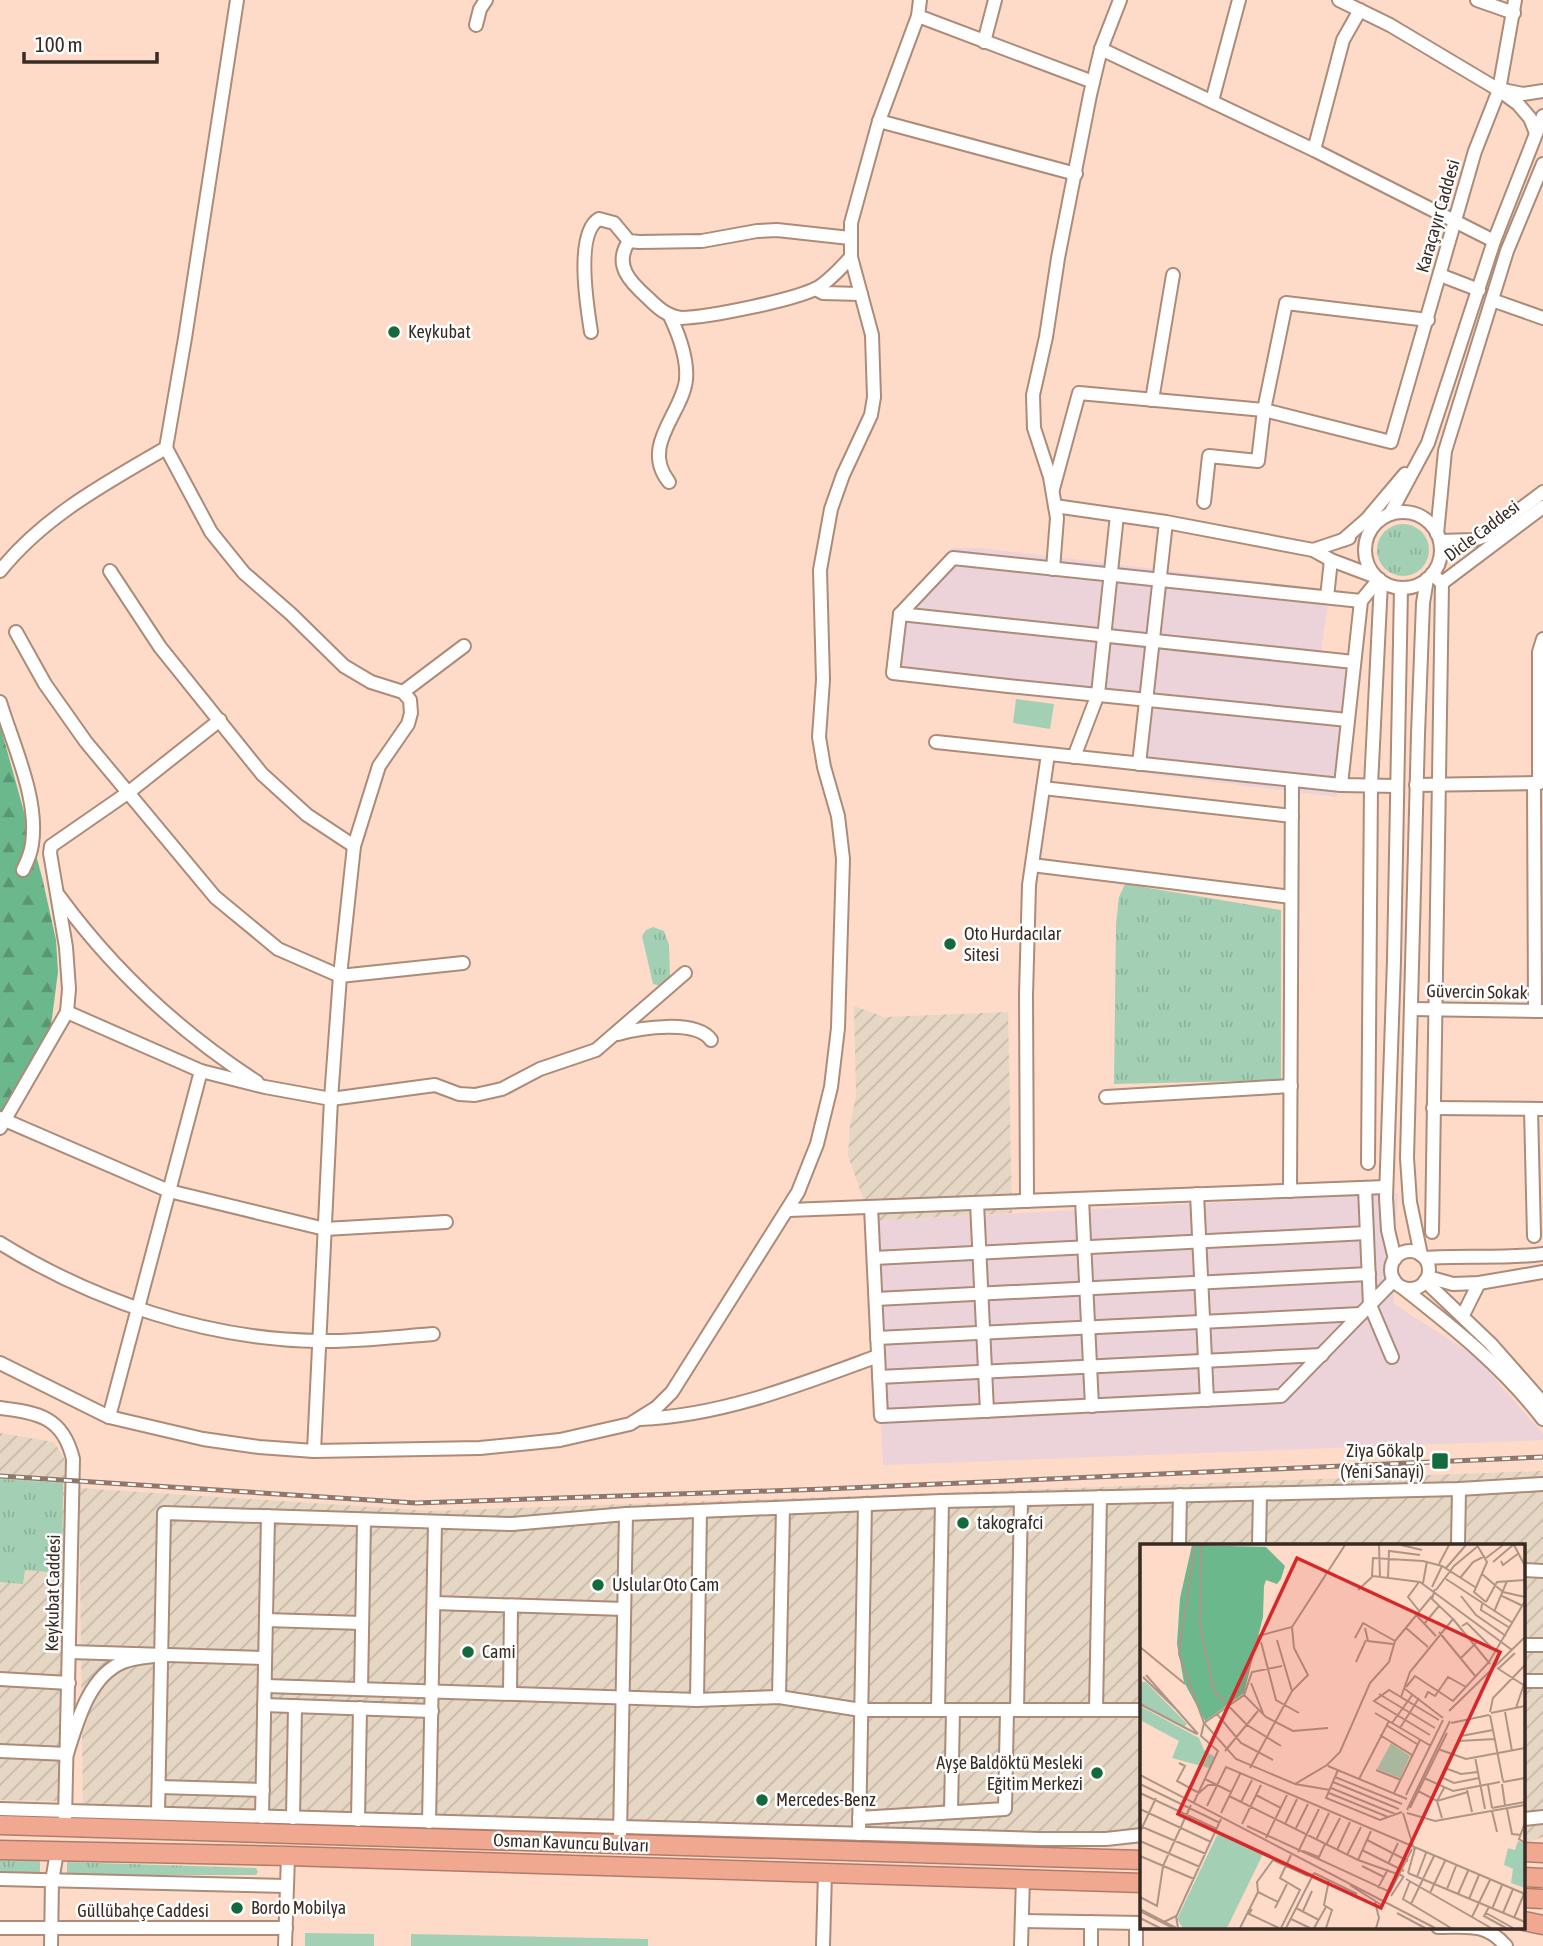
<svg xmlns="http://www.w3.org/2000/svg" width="1543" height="1946" font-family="'Asap Condensed',sans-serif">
	<defs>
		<pattern id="industrial-furrows" width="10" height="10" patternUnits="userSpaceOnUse" patternTransform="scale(1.75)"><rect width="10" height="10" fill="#e6d7c5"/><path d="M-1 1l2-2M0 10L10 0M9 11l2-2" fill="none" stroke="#c6b9a9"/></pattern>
		<pattern id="grass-tufts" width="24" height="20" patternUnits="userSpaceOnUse" patternTransform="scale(1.75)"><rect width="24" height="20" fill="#a3d0b4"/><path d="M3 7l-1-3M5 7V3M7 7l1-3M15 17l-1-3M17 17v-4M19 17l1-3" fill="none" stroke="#8db39a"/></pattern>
		<pattern id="forest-firs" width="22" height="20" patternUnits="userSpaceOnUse" patternTransform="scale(1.75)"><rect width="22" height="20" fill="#6cb88d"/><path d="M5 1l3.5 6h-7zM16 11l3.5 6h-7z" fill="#5a9673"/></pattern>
	</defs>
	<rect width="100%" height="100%" fill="#fedbc8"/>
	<!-- commercial -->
	<g fill="#ecd2d9">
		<path d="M951,548h29l350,42 -9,61 31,4 -15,142 -203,-25 4,-12 3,-62 -252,-22 12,-67z"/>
		<path d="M1398,1193l-4,66v45l82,53 67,77v6l-660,25 -12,-244z"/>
	</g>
	<!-- industrial -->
	<g fill="url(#industrial-furrows)">
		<path d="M854,1006l30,11 124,-5 4,201 -141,8 -23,-65 2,-31 6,-29z"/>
		<path d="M0,1433l54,9 11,18 3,42 -9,299 -59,-1z"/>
		<path d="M1543,1471v366l-19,7v-299h-382v289l-1059,-18 -4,-328 354,23z"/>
	</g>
	<!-- grass -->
	<g fill="url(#grass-tufts)">
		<circle cx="1403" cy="550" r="26"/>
		<path d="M1125,884l156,26v170l-167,4 2,-160 3,-27z"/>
		<path d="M653,927l11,4 5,14 1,32 -8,9 -9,-2 -11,-48 4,-6z"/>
		<path d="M0,1479l63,4 -1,90 -37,-3 -2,14 -23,-2z"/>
		<path d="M0,1860l40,1v12l-40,-1z"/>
		<path d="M67,1862l189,6 2,4 -2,3h-189z"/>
	</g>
	<!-- forest -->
	<path fill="url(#forest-firs)" d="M0,725l42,152 14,63 2,32 -7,54 -51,87z"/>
	<!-- pitch -->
	<g fill="#a3d0b4">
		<path d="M1016,699l38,5 -4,25 -37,-6z"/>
		<path d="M305,1933l69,1v12h-69z"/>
		<path d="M411,1934l237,5v7h-237z"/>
	</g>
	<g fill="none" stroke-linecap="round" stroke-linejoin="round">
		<defs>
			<g id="minor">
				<path d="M1339,0l51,25 109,65 19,14 12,14 6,15"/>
				<path d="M1477,0l37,13"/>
				<path d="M918,16l175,66"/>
				<path d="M476,25l4,-16 6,-9"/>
				<path d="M984,42l11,-42"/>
				<path d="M1101,49l213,101 180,91"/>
				<path d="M1503,90l20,4 20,-3"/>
				<path d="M1212,101l27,-101"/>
				<path d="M879,121l197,53"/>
				<path d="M1314,150l29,-110 17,-30"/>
				<path d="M629,241c-16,24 1,41 19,57 10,10 19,18 33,20 28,-1 115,-18 138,-31 12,-8 22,-19 32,-30"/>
				<path d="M1440,275l39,15"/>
				<path d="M815,289l8,4 38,1"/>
				<path d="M1492,300l51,18"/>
				<path d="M591,332c-4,-25 -16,-99 8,-113l15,4 15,18 10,1 63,-1 55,-10 20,-1 73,8"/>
				<path d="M1152,400l21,-125"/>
				<path d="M166,448l45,84 33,41 47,41 53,52 27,16 32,10 7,8 1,13 -3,11 -29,42 -25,80 -14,130 -9,123 -17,352"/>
				<path d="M669,482c-29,-36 13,-68 17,-102 2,-22 -7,-45 -16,-64"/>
				<path d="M1053,489l26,-96 185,17 127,32 84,-291 24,-61 16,-90"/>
				<path d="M1204,502l5,-46 49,5 6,-51 22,-107 142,17"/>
				<path d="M1055,506l111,16 147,28 18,10 45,17"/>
				<circle cx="1403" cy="550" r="38"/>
				<path d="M1390,514l38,-71 66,-202 49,-125"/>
				<path d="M1437,534l8,-83 62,-200 36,-87"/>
				<path d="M1343,540l24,-21 38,-45"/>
				<path d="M1440,541l33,-1 12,-4 58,-44"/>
				<path d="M1313,550l36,-12"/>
				<path d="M1053,569l4,-51 -7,-41 -16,-49 -1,-33 13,-58 12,-79 32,-163 11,-46 19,-49"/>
				<path d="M0,571c44,-55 106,-88 166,-123l19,-110 52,-338"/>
				<path d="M110,571l50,76 102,127 45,41 47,31"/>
				<path d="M1442,583l101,-76"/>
				<path d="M1327,597l4,-37"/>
				<path d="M900,614l454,48"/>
				<path d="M16,632l29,52 41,58 129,155 63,52 62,27 123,-13"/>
				<path d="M403,692l61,-46"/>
				<path d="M0,702c13,43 39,97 32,142 -1,9 -5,18 -9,26"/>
				<path d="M1348,720l-340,-34 -115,-13 7,-59 53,-56 408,43"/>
				<path d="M936,742l405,43 56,1"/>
				<path d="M1074,757l24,-63 19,-179"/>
				<path d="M1139,764l27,-242"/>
				<path d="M1534,783l1,228"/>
				<path d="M1539,783v-131l4,-13"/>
				<path d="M1341,785l20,-184 18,-22"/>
				<path d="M1416,785l123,-2"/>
				<path d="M1043,788l249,28"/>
				<path d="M1032,865l259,32"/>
				<path d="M59,896c54,74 121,136 198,186"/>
				<path d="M1411,1009l132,2"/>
				<path d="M67,1012l134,59 64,16 66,12 104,-14 24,9 16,1 27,-6 38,-20 56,-19 89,-77"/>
				<path d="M618,1034c22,-6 78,-15 93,6"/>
				<path d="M1106,1097l185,-11"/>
				<path d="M1433,1108l110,1"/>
				<path d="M1531,1109l3,127"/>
				<path d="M0,1118l169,73 156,38 121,-7"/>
				<path d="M0,1128l67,-116 2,-23 -3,-42 -16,-94 1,-7 78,-54 91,-72"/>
				<path d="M1368,1163l3,-378 10,-203"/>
				<path d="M1365,1188l5,117 22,52"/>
				<path d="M1290,1191l2,-411"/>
				<path d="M1197,1194l10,206"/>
				<path d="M1082,1199l10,207"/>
				<path d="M1027,1201l-1,-206 3,-110 19,-131"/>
				<path d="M977,1203l10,208"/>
				<path d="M871,1207l10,209 400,-20 113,-116"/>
				<path d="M789,1210l597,-23"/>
				<path d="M1432,1232l10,-649 -10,-9"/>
				<path d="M0,1243c94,58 205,96 317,98 38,1 78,-4 116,-7"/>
				<circle cx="1410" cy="1270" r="19"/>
				<path d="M1421,1255l-11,-53 -3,-44 11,-424 5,-131 4,-24"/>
				<path d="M874,1258l493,-25"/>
				<path d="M1425,1258c39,-3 79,1 118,-4"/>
				<path d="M1395,1259l-7,-29 -2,-32 8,-238 7,-372"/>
				<path d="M1428,1277l25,7 26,-1 64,-11"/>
				<path d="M1425,1281l66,63 52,59"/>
				<path d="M1403,1288c51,40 100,79 140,131"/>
				<path d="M876,1299l493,-25"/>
				<path d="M1463,1315l16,-32"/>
				<path d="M877,1338l484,-24"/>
				<path d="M0,1363l109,54 94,22 56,8 55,4 166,-3 80,-8 70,-16 27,-17 15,-15 126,-200 19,-48 14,-57 7,-59 5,-169 -5,-43 -14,-49 -5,-30 4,-57 -3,-110 11,-61 12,-34 28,-60 3,-18 -2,-62 -21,-78v-34l28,-102 39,-105 2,-16"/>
				<path d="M879,1377l443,-22"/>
				<path d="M0,1408c39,5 63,9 73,51l-8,360"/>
				<path d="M109,1417l92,-346"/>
				<path d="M640,1419c82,-3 162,-35 238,-63"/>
				<path d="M1179,1545l1,-50"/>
				<path d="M1259,1545l1,-51"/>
				<path d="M1458,1545l1,-56"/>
				<path d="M1524,1570l19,1"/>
				<path d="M434,1603l190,6"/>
				<path d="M266,1620l96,3"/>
				<path d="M1524,1645h19"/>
				<path d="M69,1652l196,6"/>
				<path d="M0,1679l69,4"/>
				<path d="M1524,1681h19"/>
				<path d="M266,1686l431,14 82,-3 82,13h281"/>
				<path d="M361,1689l3,-169"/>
				<path d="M510,1693l1,-87"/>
				<path d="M779,1697l4,-189"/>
				<path d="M697,1700l3,-189"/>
				<path d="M264,1705l168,6"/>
				<path d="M938,1710l4,-209"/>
				<path d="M1017,1710l4,-211"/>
				<path d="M1096,1710l4,-213"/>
				<path d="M0,1751l67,3c10,-32 22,-78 56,-92 12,-5 26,-5 38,-7"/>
				<path d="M159,1787l104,3"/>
				<path d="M0,1809l1040,30h66l36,-4"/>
				<path d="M951,1812l2,-102"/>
				<path d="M158,1813l6,-300 348,11 114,-10 316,-13 517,-12 84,-5"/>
				<path d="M262,1817l6,-301"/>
				<path d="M293,1818l2,-112"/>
				<path d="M859,1818l146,-9 2,-99"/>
				<path d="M1524,1819l19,-2"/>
				<path d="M358,1820l2,-112"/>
				<path d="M429,1822l6,-300"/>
				<path d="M859,1834l6,-330"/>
				<path d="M620,1836l6,-322"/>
				<path d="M0,1879l287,7"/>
				<path d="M1022,1921l120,2"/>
				<path d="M1136,1923v23"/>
				<path d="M1438,1927c29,0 47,-5 68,19"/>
				<path d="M0,1928h286"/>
				<path d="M51,1946l1,-65 5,-29"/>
				<path d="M285,1946l3,-90"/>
				<path d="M823,1946l2,-73"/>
				<path d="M1021,1946l2,-68"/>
				<path d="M1091,1946v-24"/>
			</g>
			<g id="highway">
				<path d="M0,1825l1142,35"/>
				<path d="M0,1850l288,6 854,27"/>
				<path d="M1524,1852l19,1"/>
				<path d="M1524,1921l19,4"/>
			</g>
		</defs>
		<!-- minor casing -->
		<use href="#minor" stroke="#ac8b79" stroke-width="16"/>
		<!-- highway casing -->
		<use href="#highway" stroke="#b07c6a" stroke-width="21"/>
		<!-- minor -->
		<use href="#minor" stroke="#fff" stroke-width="12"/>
		<!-- highway -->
		<use href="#highway" stroke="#f0a891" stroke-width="18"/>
		<defs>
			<path id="rail" d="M0,1476l416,27 409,-14 718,-32"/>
		</defs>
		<!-- rail casing -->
		<use href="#rail" stroke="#8e776b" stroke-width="5"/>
		<!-- rail -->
		<use href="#rail" stroke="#fff" stroke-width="2.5" stroke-dasharray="8" stroke-linecap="butt"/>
		<defs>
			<g id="highway-bridge">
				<path d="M1524,1877l19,1"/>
				<path d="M1524,1898l19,1"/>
			</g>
		</defs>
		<!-- highway-bridge casing -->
		<use href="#highway-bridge" stroke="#b07c6a" stroke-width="21" stroke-linecap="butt"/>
		<!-- highway-bridge -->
		<use href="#highway-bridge" stroke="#f0a891" stroke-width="18"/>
	</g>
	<!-- markers -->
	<g fill="#136a3d" stroke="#fff" stroke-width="2.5">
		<circle cx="394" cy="332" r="7"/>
		<circle cx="950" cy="944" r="7"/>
		<rect x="1431" y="1452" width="18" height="18" rx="3.5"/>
		<circle cx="963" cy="1523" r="7"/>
		<circle cx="598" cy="1585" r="7"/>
		<circle cx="468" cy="1652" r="7"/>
		<circle cx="1097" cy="1773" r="7"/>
		<circle cx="762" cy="1800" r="7"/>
		<circle cx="237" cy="1908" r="7"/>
	</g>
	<g text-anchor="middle" stroke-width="5" stroke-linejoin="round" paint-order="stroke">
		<!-- street labels -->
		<g font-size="18" fill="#382b23" stroke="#fff">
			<text transform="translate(1438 216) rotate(-74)" y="6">Karaçayır Caddesi</text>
			<text transform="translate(1482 531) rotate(-37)" y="6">Dicle Caddesi</text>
			<text transform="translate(1477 992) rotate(1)" y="6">Güvercin Sokak</text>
			<text transform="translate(53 1593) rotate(-89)" y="6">Keykubat Caddesi</text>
			<text transform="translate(571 1843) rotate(2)" y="6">Osman Kavuncu Bulvarı</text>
			<text x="143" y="1917">Güllübahçe Caddesi</text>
		</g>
		<!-- poi labels -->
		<g font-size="18" fill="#382b23" stroke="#fff" text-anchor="start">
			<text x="408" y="338">Keykubat</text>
			<text x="964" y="940">Oto Hurdacılar<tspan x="964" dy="21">Sitesi</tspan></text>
			<text x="1424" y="1457" text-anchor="end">Ziya Gökalp<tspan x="1424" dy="21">(Yeni Sanayi)</tspan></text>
			<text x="977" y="1529">takografci</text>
			<text x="612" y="1591">Uslular Oto Cam</text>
			<text x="482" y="1658">Cami</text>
			<text x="1083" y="1769" text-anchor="end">Ayşe Baldöktü Mesleki<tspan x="1083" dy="21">Eğitim Merkezi</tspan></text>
			<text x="776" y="1806">Mercedes-Benz</text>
			<text x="251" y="1914">Bordo Mobilya</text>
		</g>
	</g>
	<!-- overview -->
	<g transform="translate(1140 1544)">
		<rect width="385" height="385" fill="#fedbc8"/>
		<path d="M0,138h6l41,42 -3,3 -44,-24zM0,162l59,32 5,12 11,7 -6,11 -37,-10 7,-17 -39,-21zM251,199l19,13 -10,22 -23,-9zM378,297l7,3v44l-14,-5 2,-14 -9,-4 4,-17 7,2z" fill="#a3d0b4"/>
		<path d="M52,1l74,2 19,19 -4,13 -4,5 -11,-4 -2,6 -1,31 -19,76 -39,28 -21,-39 -7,-38 3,-46z" fill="#6cb88d"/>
		<path d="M79,287l45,21 -37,76h-44l-6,-9z" fill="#a3d0b4"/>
		<path fill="none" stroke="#af9586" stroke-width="2" d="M61,1l-1,81 14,65 33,34 34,21M239,1l1,32M261,1l21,5M337,1l10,17 -13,30 12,10M374,1l11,21M346,14l17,-13M361,17l2,4 16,-12M353,18l20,-17M299,20l10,-19M306,24l20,-23M342,30l21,18 22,5M232,32l1,-18 50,3 19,5 33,21M248,34l1,-27 31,4M320,34l13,-16 12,-6M306,35l67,44M279,38l-11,15 12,15M283,39l4,-22M292,43l10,-21M218,46l15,-14 47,6 92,68M296,46l18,-24 24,-20M321,52l15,19 30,21M362,52l21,10M346,58l11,-20 28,-2M342,60l-1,6 29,18M354,68l13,-31M277,72l19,20M313,75l37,45M284,80l15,-18M322,82l5,-3 29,29M225,84l3,13 25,3M266,84l22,19M299,88l37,45M215,94l8,-15 32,18M137,96l15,51M121,98l15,58 23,13M0,103l45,37M321,114l15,-15M216,118l10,-22M142,122l-30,6 -8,23 -40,28 32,36 59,25 32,-19 13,-13 30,-69 19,-21 6,-21 37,-45M357,124l28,18M358,125l17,-16M107,130l11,-38 34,-9 53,-82M6,131l52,59M3,133l36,35M111,139l12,30M266,143l9,-11 38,25 36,-39 36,-61M265,145l38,29M239,150l56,34M104,151l22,22 27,14 35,-3M261,153l9,-25 43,-53 -21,-20 3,-10M285,154l3,-6 7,4 13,-19 18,10M0,160l57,30M376,164l9,-27M309,167l76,-74M350,168l3,-14 32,-33M365,168l7,39M235,169l56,33M351,169l34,-7M77,170l24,29 32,17M350,171l13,66M252,179l21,-29M311,179l38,-8M246,181l31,19M260,184l19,-30M240,191l32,20M290,191l-56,-34 15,-11 50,30M318,197l37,-2M298,205l28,10 59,-11M85,207l33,-40M312,211l9,-19 32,-6M335,213l10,52M39,219l6,3 -8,15 22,12 9,-8h9M188,222l79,33M110,224l42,-77 16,-16 -14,-27 -2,-21M305,224l16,6 17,-2M198,226l-12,28 54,22 22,-8M236,226l25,10M0,231l295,153M195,233l67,27M301,233l13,6 25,-5M284,234l29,13 47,-9M65,235l26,13M219,235l30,-58M193,238l66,27M363,238l22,-4M0,240l80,39M155,240l35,6M362,240l3,21M297,241l14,-30M348,241l4,23M191,244l64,26M327,246l5,22M278,247l19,10 31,-9M0,249l77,36M189,249l59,24M254,249l26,-53M116,251l25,13M266,251l37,-75M89,252l129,64 45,16M54,258l24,-51 -17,-15 3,-13 -25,-69 16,-109M101,258l11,-22M67,262l19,-39 299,127M270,264l37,-75M352,264l33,-6M0,265l71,33M367,265l5,25 9,1M267,266l43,-89M352,267l5,21M81,269l19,-39M263,269l11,36M267,269l28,8 90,-16M302,274l-5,-17 7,-13M385,279l-6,16 6,4M102,280l19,-39M145,280l12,-25M0,282l66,28M107,282l143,66 22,-43M156,284l12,-24M0,288l16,-34M126,294l21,-43M176,296l13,-27M227,296l41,21M0,297l60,26M186,301l14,-27M197,306l13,-28M222,306l42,21M163,307l16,6 6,-13M158,308l21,-43M207,311l14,-28M0,312l54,23M218,316l13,-29M248,320l10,-21M222,322l22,11M174,329l43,21M268,329l117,49M268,329l7,-25M277,333l9,-24M266,335l85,49M270,337l-7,18 48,29M210,341l33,21M238,344l10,-19M307,345l9,-23M118,348l20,10M290,349l15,-32M318,350l10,-23M251,352l13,-20M0,353l17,9 6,-40 28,-61M329,355l10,-24M235,358l4,16 -3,10M271,360l23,-48M349,363l-5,9 22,12M135,364l12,-24M156,364l23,12M0,365l36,19M112,365l-3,5 30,14M352,365l10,-24M0,367l33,17M163,367l9,-20M257,369l28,15M346,369l27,15M363,369l10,-24M36,373l45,-98M332,373l18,-37M0,374l20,10M374,374l10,-24M151,375l19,9M24,378l12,-6 2,12M100,384l18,-36 -1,-10 16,-22 35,16M141,384l19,-38 -20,-12 11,-23M146,384l28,-55M174,384l12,-21M186,384l6,-18 -8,-5 5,-25"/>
		<path fill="#d62828" fill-opacity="0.15" stroke="#d62828" stroke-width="3.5" d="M157,14l203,94 -119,256 -203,-94z"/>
		<rect width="385" height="385" fill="none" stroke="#382b23" stroke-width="3.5"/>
	</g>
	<!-- scale -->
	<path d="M24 52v10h133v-10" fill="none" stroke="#382b23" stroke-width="3.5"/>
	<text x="35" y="52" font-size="21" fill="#382b23" stroke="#ffffff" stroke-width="5" paint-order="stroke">100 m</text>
</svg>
